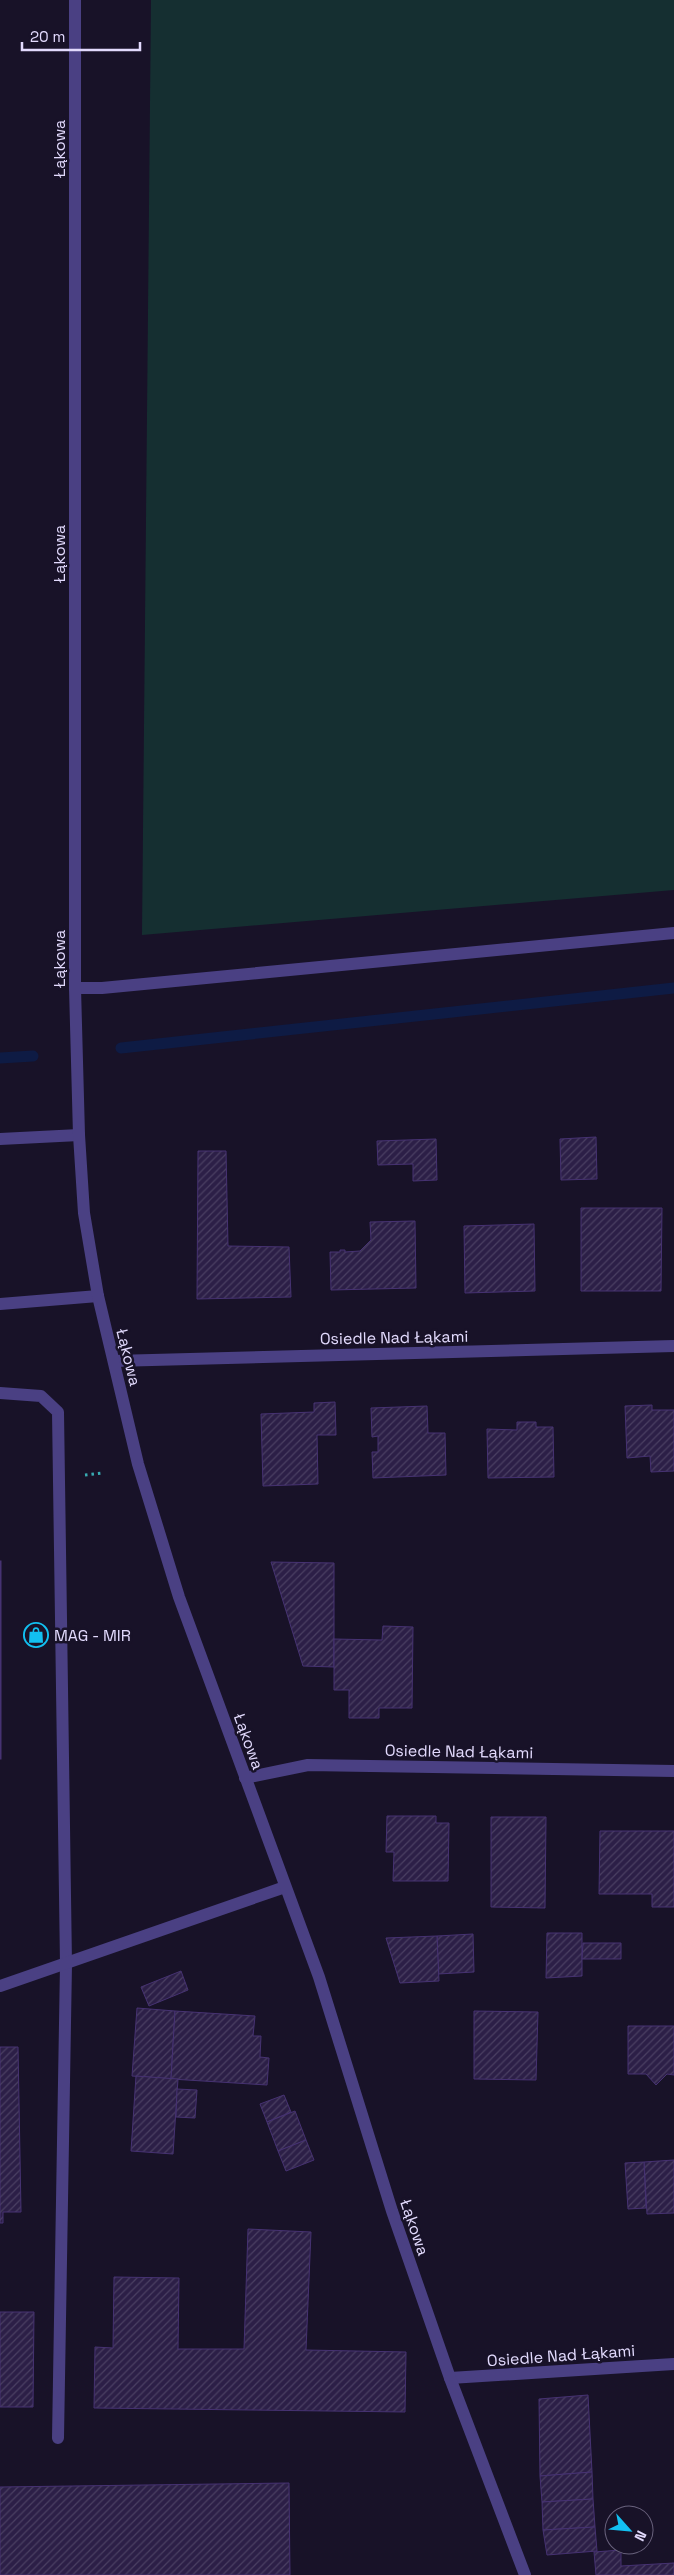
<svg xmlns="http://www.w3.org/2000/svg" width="674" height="2575" font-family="'Space Grotesk',sans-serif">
	<defs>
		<pattern id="building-hatch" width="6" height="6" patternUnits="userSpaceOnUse" patternTransform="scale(1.25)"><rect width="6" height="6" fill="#2c1f47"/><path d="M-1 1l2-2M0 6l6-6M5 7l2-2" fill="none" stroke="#4a3f62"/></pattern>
	</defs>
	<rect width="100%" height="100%" fill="#181228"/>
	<!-- green -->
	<path fill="#152f31" d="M151,0h523v890l-532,45z"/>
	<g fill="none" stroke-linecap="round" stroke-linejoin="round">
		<!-- stream -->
		<g stroke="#0e1b44" stroke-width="11">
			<path d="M121,1048l553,-60"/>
			<path d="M0,1058l33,-2"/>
		</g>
	</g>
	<!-- building -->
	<g fill="url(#building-hatch)" stroke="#463272">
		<path d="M596,1137l1,42 -36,1 -1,-41z"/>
		<path d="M436,1139l1,41 -24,1v-17l-35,1 -1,-24z"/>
		<path d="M198,1151h28l2,95 61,1 2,50 -94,2z"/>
		<path d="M581,1208h81l-1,83h-80z"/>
		<path d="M415,1221l1,67 -85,2 -1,-38h10v-2h5v2l15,-1 11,-11 -1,-18z"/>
		<path d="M534,1224l1,67 -70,2 -1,-67z"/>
		<path d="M335,1402l1,33h-19l1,49 -55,2 -2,-72 53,-2v-9z"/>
		<path d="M652,1405v5h22v61l-23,1 -1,-16 -23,2 -2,-52z"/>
		<path d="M427,1406l1,27h17l1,42 -73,3 -1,-26h6v-16l-6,1 -1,-29z"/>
		<path d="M517,1422h19v5h17l1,50 -66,1 -1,-49 30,1z"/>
		<rect x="0" y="1561" width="1" height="198"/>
		<path d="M271,1562l63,1v104l-31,-1z"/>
		<path d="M383,1626l30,1 -1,81h-33v10h-30v-28h-15v-51l48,1z"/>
		<path d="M387,1816h49v7h13l-1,58h-55l1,-29h-8z"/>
		<path d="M491,1817h55l-1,91 -54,-1z"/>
		<path d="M600,1831h74v76h-22v-13h-53z"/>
		<path d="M547,1933h35v43l-36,2z"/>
		<path d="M473,1934l1,38 -36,2 -1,-38z"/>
		<path d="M437,1936l2,45 -39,2 -14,-45z"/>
		<path d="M583,1943h38v16h-39z"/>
		<path d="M181,1971l7,19 -39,16 -8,-19z"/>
		<path d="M137,2008l38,3 -4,68 -39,-3z"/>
		<path d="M175,2011l80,5 -2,20h8l-1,21 9,1 -2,27 -96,-6z"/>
		<path d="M474,2011l64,1 -2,68 -62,-1z"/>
		<path d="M628,2026h46v49l-7,-1 -11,11 -10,-11h-18z"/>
		<path d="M0,2047h18l3,165h-18v11h-3z"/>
		<path d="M136,2076l42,3 -5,75 -42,-3z"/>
		<path d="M177,2089l20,1 -2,28 -19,-1z"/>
		<path d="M284,2095l7,17 -24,10 -7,-18z"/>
		<path d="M295,2111l11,29 -28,11 -11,-29z"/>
		<path d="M306,2140l8,20 -28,11 -8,-20z"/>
		<path d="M674,2160v53l-27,1 -3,-52z"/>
		<path d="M644,2162l2,46 -18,1 -3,-46z"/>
		<path d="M248,2229l63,3 -5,118 100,2 -1,60 -311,-4 1,-61 18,1 1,-71 65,1 -1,71h66z"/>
		<path d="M0,2312h34l-1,95h-33z"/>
		<path d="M588,2395l4,77 -52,4 -1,-77z"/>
		<path d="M592,2472l1,27 -51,3 -2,-26z"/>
		<path d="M289,2483l1,92h-290v-88z"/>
		<path d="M593,2499l2,28 -52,3 -1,-28z"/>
		<path d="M595,2527l2,24 -50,4 -4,-25z"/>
		<path d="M621,2550v16l53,-3v12h-78l-2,-23z"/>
	</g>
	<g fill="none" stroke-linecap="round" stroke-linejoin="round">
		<!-- path -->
		<path stroke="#38acb3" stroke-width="3" stroke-dasharray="2.5 4" stroke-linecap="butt" d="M85,1475l17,-2"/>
		<!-- service -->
		<g stroke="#4a4083" stroke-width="12">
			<path d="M75,988h27l572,-55"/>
			<path d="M0,1139l79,-4"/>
			<path d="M0,1304l98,-8"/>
			<path d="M0,1393l41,3 17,16 8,552 -8,474"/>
		</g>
		<!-- minor -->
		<g stroke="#4a4083" stroke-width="12">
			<path d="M114,1361l560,-15"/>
			<path d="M245,1778l63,-13 366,6"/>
			<path d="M0,1986l285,-99"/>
			<path d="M450,2378l224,-14"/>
		</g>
		<!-- tertiary -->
		<path stroke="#4a4083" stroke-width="12" d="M75,0v988l4,147 5,78 14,83 40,168 41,133 140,380 73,234 58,167 75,197"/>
	</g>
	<!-- icons -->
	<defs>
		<symbol id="shop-ring" viewBox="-11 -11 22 22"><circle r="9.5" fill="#181228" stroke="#12c0f1" stroke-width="1.5"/><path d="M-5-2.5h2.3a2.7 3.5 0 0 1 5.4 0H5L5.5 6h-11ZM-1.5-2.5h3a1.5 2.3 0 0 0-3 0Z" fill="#12c0f1"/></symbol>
	</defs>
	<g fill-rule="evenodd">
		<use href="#shop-ring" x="22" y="1621" width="28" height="28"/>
	</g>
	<g text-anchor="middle" stroke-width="5" stroke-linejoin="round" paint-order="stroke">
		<!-- street labels -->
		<g font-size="16" fill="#e2dafd" stroke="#181228">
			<text transform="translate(59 149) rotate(-90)" y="6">Łąkowa</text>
			<text transform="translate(59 554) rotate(-90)" y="6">Łąkowa</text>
			<text transform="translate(59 959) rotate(-90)" y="6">Łąkowa</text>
			<text transform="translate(394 1337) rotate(-1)" y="6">Osiedle Nad Łąkami</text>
			<text transform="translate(129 1357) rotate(76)" y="6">Łąkowa</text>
			<text transform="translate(249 1741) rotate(70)" y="6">Łąkowa</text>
			<text transform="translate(459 1751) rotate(1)" y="6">Osiedle Nad Łąkami</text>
			<text transform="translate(415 2227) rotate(71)" y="6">Łąkowa</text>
			<text transform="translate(561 2355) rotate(-4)" y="6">Osiedle Nad Łąkami</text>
		</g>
		<!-- poi labels -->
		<g font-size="16" fill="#e2dafd" stroke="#181228" text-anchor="start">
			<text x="54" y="1641">MAG - MIR</text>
		</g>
	</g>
	<!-- north arrow -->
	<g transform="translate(629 2530) rotate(117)"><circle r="24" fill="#181228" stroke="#69627d"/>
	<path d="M0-4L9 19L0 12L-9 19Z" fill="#12c0f1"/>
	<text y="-8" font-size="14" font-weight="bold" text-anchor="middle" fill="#e2dafd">N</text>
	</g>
	<!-- scale -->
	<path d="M22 42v8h118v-8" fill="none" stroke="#e2dafd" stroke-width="2.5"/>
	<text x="30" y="42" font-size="15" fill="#e2dafd" stroke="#181228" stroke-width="4" paint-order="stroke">20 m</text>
</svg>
